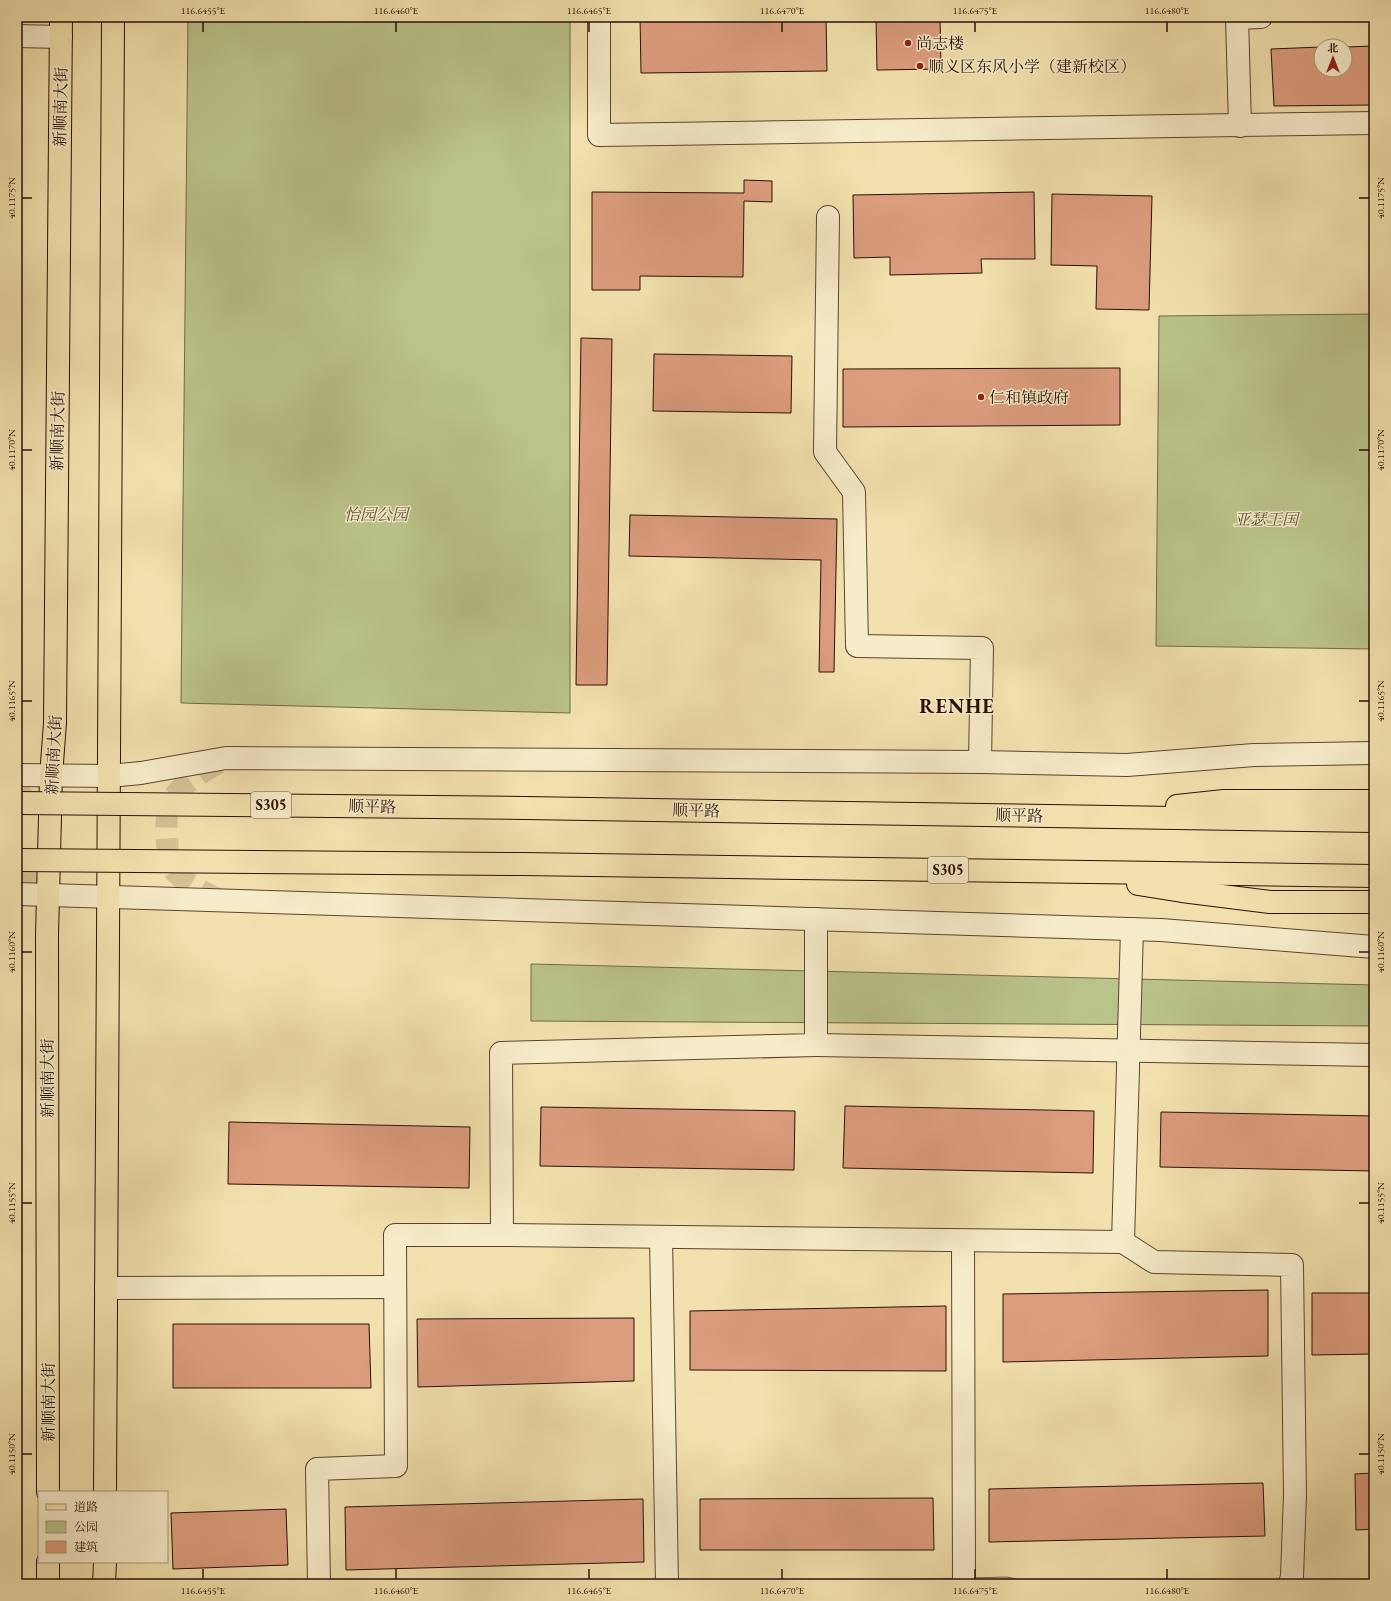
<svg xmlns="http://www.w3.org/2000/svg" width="1391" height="1601" font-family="'EB Garamond','Noto Serif SC',serif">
	<rect width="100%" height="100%" fill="#f2e1ae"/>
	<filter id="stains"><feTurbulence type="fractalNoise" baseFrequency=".005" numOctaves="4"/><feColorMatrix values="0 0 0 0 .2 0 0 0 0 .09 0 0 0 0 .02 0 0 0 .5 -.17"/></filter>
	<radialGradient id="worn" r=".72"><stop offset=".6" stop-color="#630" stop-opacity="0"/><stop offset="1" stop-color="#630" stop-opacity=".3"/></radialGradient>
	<!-- green -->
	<g fill="#bac38a" stroke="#716a48">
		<path d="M188,17h382v696l-389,-10z"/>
		<path d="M1374,314v335l-218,-3 3,-330z"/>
		<path d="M531,964l843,21v41l-843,-5z"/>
		<path d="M1007,1577l31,7h-308z"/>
	</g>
	<!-- building -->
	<g fill="#dc9d7e" stroke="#281005">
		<path d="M640,17h186l1,54 -186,2z"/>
		<path d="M876,17h64l1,52 -64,1z"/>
		<path d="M1374,46v59l-100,1 -3,-57 50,-2v23h24v-23z"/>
		<path d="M744,180l28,1v21l-28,-1 -1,76 -103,-1v14h-48v-98l152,1z"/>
		<path d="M1034,192l1,67h-54l1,14 -92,2v-18l-36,1 -1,-63z"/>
		<path d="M1052,194l100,2 -3,114 -53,-1 1,-43 -46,-1z"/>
		<path d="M581,338l31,1 -5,346h-31z"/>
		<path d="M654,354l138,2 -1,57 -138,-2z"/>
		<path d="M1120,368v57l-277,2v-58z"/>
		<path d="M630,515l207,4 -3,153h-15l2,-112 -192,-4z"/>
		<path d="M845,1106l249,5 -1,62 -250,-5z"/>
		<path d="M541,1107l254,4 -1,59 -254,-4z"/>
		<path d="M1161,1112l213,4v55l-214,-4z"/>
		<path d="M229,1122l241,5 -1,61 -241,-4z"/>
		<path d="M1268,1290v66l-265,6v-68z"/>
		<path d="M1312,1293h62v61l-62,1z"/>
		<path d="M946,1306v65l-256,-1v-59z"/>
		<path d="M634,1318v63l-216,6 -1,-68z"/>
		<path d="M173,1324h196l2,64h-198z"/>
		<path d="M1374,1473v56l-18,1 -1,-56z"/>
		<path d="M1263,1483l2,53 -276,6v-53z"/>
		<path d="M933,1498l1,52h-234v-51z"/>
		<path d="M643,1499l1,63 -298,8 -1,-63z"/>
		<path d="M286,1509l2,56 -115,4 -2,-56z"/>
	</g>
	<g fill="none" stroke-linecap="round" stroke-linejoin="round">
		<!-- minor-tunnel -->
		<g stroke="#d4c295" stroke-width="22" stroke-dasharray="22 11" stroke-linecap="butt">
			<path d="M17,807l20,-16 14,-15"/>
			<path d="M17,873l13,7 18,16"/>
			<path d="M220,900c-14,-7 -32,-15 -44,-27 -11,-13 -13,-60 -4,-74 11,-17 37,-30 54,-41"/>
		</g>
		<defs>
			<g id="minor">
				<path d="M599,17v118l775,-12"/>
				<path d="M1237,17l3,109"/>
				<path d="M1237,18l24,-1"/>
				<path d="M17,36l44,1"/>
				<path d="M828,217l-3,235 29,40 3,154 125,2 -2,114"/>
				<path d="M17,775l92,1 32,-3 85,-15 754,4 147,3 127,-10 120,-2"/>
				<path d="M17,894l1144,36 213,17"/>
				<path d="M1132,929l-9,313 31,20 138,3 3,230 -3,81 -2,8"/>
				<path d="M816,1045l558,10"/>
				<path d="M502,1235l621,7"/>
				<path d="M661,1237l6,347"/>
				<path d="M963,1241l1,343"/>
				<path d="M106,1288l289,-1"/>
				<path d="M319,1584l-2,-115 79,-3 -1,-231h107l-1,-182 315,-8v-126"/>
			</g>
			<g id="major">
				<path d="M1177,806l47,-5h150"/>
				<path d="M524,808l850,13"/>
				<path d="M522,864l852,12"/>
				<path d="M1138,884l44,7 88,11h104"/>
				<path d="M48,1492l-1,-557 4,-159 4,-53 6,-706"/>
				<path d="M105,1492l8,-1475"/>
				<path d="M48,1562v22"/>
				<path d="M104,1584l1,-22"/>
			</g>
		</defs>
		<!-- minor casing -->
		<use href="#minor" stroke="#5a442f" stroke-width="24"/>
		<!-- major casing -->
		<use href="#major" stroke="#281005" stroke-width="24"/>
		<!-- minor -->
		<use href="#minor" stroke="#f7ecca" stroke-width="22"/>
		<!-- major -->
		<use href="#major" stroke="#f2e1ae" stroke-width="22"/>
		<defs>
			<g id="major-bridge">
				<path d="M17,803l507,5"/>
				<path d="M17,860l505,4"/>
			</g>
		</defs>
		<!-- major-bridge casing -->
		<use href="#major-bridge" stroke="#281005" stroke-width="24" stroke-linecap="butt"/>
		<!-- major-bridge -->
		<use href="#major-bridge" stroke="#f2e1ae" stroke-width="22"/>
	</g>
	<!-- ticks -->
	<path fill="none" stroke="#281005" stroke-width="1.5" d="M203,22v10M396,22v10M589,22v10M782,22v10M975,22v10M1167,22v10M22,198h10M1359,198h10M22,450h10M1359,450h10M22,701h10M1359,701h10M22,952h10M1359,952h10M22,1203h10M1359,1203h10M22,1454h10M1359,1454h10M203,1569v10M396,1569v10M589,1569v10M782,1569v10M975,1569v10M1167,1569v10"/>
	<!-- markers -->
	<g fill="#8f2418" stroke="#f7ecca" stroke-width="1.5">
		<circle cx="908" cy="43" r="4"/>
		<circle cx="920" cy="66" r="4"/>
		<circle cx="981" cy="397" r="4"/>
	</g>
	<g text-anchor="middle" stroke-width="3" stroke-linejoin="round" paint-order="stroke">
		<!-- shield labels -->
		<g fill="#f7ecca" stroke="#665240" stroke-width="1">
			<rect x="251" y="792" width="40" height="26" rx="3"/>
			<rect x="928" y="857" width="40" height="26" rx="3"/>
		</g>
		<g font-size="15" font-weight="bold" fill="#281005">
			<text x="271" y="810">S305</text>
			<text x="948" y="875">S305</text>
		</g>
		<!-- poi labels -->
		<g font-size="16" fill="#281005" stroke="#f7ecca" text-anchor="start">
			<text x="916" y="49">尚志楼</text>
			<text x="928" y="72">顺义区东风小学（建新校区）</text>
			<text x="989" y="403">仁和镇政府</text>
		</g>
		<!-- street labels -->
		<g font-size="16" fill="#281005" stroke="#f7ecca">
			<text transform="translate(60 107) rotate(-89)" y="6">新顺南大街</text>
			<text transform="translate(57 431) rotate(-89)" y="6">新顺南大街</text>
			<text transform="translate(53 755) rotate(-87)" y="6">新顺南大街</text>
			<text transform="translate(372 806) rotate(1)" y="6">顺平路</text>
			<text transform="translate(696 810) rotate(1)" y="6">顺平路</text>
			<text transform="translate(1019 815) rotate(1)" y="6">顺平路</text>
			<text transform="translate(47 1078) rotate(-90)" y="6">新顺南大街</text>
			<text transform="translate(48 1402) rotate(-90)" y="6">新顺南大街</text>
		</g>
		<!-- park labels -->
		<g font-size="16" font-style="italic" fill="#5b4f34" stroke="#f7ecca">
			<text x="376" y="520">怡园公园</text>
			<text x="1266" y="525">亚瑟王国</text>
		</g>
		<!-- district labels -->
		<g font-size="20" font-weight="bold" letter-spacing="1" fill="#281005" stroke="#f7ecca">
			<text x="957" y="713">RENHE</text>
		</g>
	</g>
	<!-- margin -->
	<rect width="1391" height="1601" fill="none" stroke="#f2e1ae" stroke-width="44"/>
	<!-- legend -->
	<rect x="38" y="1491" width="130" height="72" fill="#f7ecca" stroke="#a4947b"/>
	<rect x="46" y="1504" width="20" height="6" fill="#f2e1ae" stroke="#a4947b"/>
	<text x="74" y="1511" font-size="12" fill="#281005">道路</text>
	<rect x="46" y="1521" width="20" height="12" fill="#bac38a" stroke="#a4947b"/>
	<text x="74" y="1531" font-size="12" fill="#281005">公园</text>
	<rect x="46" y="1541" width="20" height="12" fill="#dc9d7e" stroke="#a4947b"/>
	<text x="74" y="1551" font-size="12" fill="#281005">建筑</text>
	<!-- north arrow -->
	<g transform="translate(1333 58)"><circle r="19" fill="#f7ecca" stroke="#a4947b"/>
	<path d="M0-3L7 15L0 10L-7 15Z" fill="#8f2418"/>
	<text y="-6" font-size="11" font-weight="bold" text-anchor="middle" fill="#281005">北</text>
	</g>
	<rect x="22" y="22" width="1347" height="1557" fill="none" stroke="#281005" stroke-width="1.5"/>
	<g font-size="10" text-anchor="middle" fill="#281005">
		<text x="203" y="14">116.6455°E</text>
		<text x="396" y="14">116.6460°E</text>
		<text x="589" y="14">116.6465°E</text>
		<text x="782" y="14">116.6470°E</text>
		<text x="975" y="14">116.6475°E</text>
		<text x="1167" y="14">116.6480°E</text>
		<text transform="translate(11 198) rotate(-90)" y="4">40.1175°N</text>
		<text transform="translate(1380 198) rotate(-90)" y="4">40.1175°N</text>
		<text transform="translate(11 450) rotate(-90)" y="4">40.1170°N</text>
		<text transform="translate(1380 450) rotate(-90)" y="4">40.1170°N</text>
		<text transform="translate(11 701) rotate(-90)" y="4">40.1165°N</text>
		<text transform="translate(1380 701) rotate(-90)" y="4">40.1165°N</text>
		<text transform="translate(11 952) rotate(-90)" y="4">40.1160°N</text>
		<text transform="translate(1380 952) rotate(-90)" y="4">40.1160°N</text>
		<text transform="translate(11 1203) rotate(-90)" y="4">40.1155°N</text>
		<text transform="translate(1380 1203) rotate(-90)" y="4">40.1155°N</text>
		<text transform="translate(11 1454) rotate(-90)" y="4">40.1150°N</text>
		<text transform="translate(1380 1454) rotate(-90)" y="4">40.1150°N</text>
		<text x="203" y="1594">116.6455°E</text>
		<text x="396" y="1594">116.6460°E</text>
		<text x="589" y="1594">116.6465°E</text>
		<text x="782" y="1594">116.6470°E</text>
		<text x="975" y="1594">116.6475°E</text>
		<text x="1167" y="1594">116.6480°E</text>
	</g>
	<rect width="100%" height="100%" filter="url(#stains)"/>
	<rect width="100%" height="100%" fill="url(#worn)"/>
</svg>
